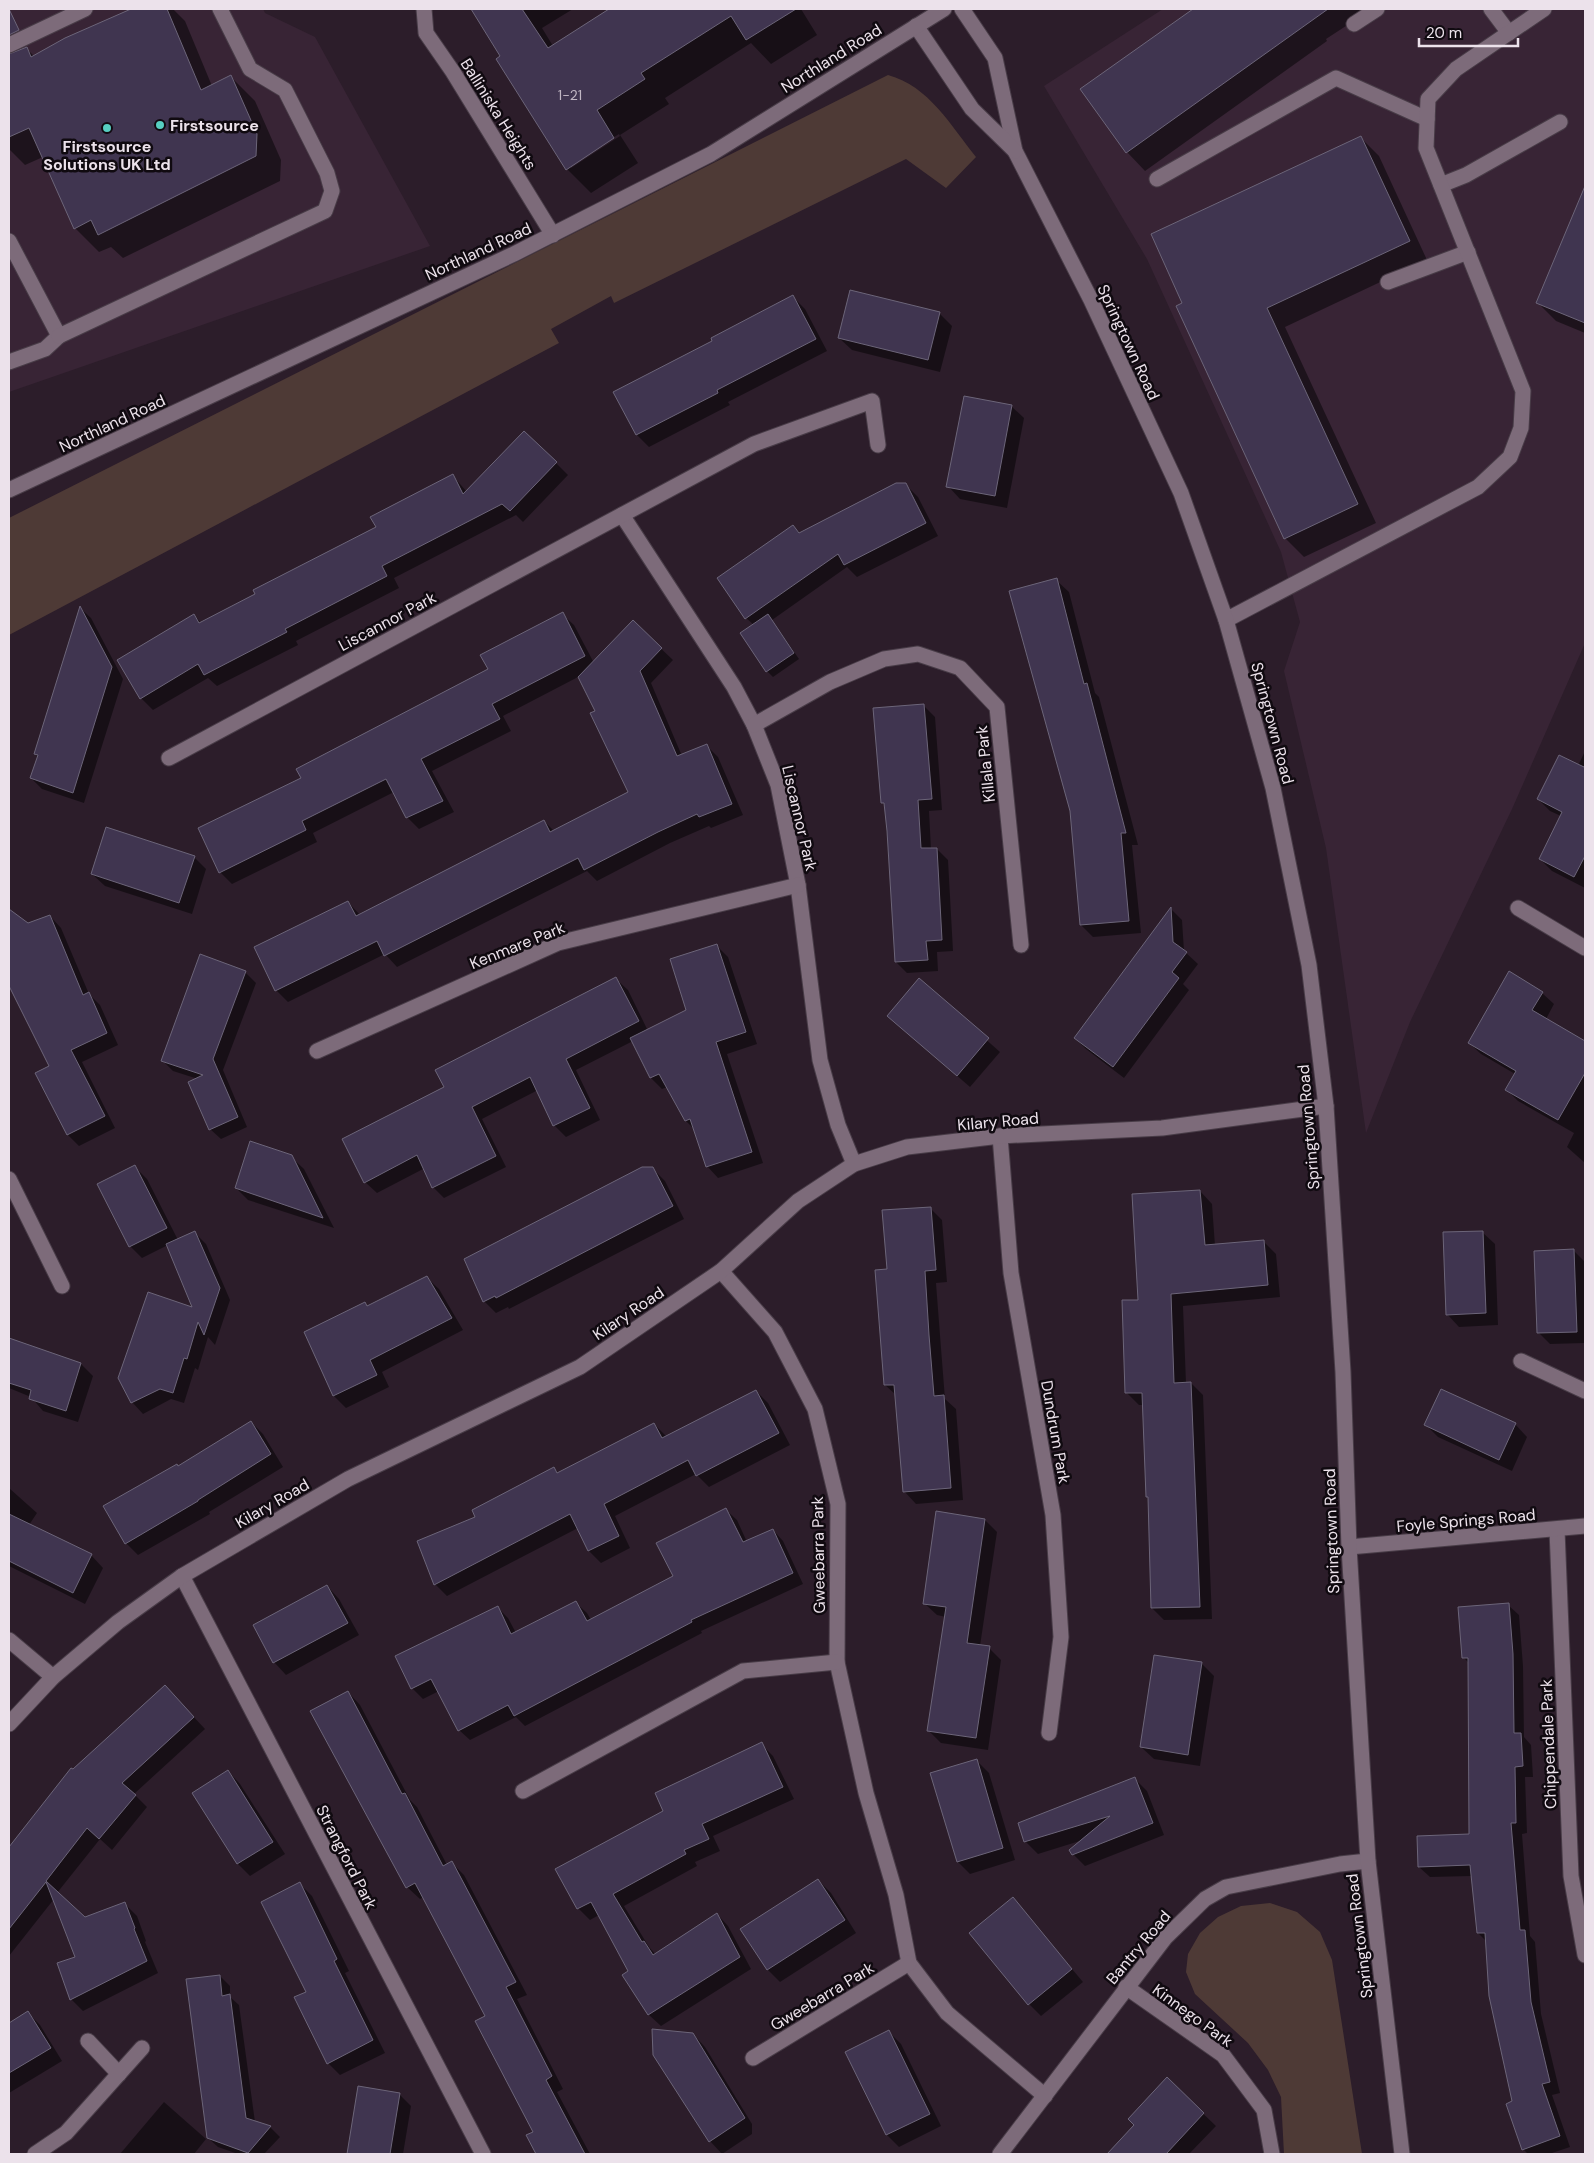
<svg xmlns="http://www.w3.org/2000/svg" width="1594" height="2163" font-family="'DM Sans',sans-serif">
	<rect width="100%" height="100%" fill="#2c1d2a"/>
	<!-- built -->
	<g fill="#382435">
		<path d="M9,9h254l2,4 50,24 115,209 -421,146z"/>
		<path d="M1163,9h422v634l-73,166 -102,213 -44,111 -40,-285 -42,-177 16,-49 -19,-70 -134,-293 -103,-173z"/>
	</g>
	<!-- green -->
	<g fill="#4e3a36">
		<path d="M888,75c41,11 63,51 88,82l-30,31 -40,-29 -292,144 -3,-7 -60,33 8,14 -550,292v-117z"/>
		<path d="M1270,1903l27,9 23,20 12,28 30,194h-78l-3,-57 -13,-27 -20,-27 -53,-49 -9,-22 2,-18 12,-21 18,-16 23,-11z"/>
	</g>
	<!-- shadow -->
	<g fill="#0007" fill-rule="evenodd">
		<path d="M134,9h39l12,12 27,65 18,-10 25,25 26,59 -1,21 -157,77 -12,-11 -12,5 -24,-24 -32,-71 -18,8 -16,-16v-93l17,-8 9,9 31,-18z"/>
		<path d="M472,9h101l-31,19 11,18 58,-37h190l16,26 -46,29 -20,-21 -86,55 4,6 -49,31 18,28 -47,30 -24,-24zM619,134l1,2 -49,32v-3z"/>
		<path d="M1195,9h177l-46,30 1,2 -182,130 -18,-19 -45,-63z"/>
		<path d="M1361,138l18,18 48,104 -142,67 91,196 -72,34 -19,-19 -108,-232 7,-3z"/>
		<path d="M1585,188v145l-29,-12 -18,-18z"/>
		<path d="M793,297l12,12 22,42 -99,51 2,3 -81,42 -12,-12 77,-94z"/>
		<path d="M939,313l13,13 -12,46 -88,-22 -13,-12z"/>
		<path d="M1011,406l13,12 -17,90 -47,-9 -12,-13z"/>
		<path d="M556,463l12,12 -45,47 -7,-7 -122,63 5,10 -103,53 2,4 -81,41 -9,-8 -55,32 -12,-12 53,-83 7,8 56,-29 120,-66 76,-52 14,16z"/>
		<path d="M906,485l12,12 20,39 -81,41 -10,-10 -75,53 27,39 -26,18 -6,-6 -13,-46 -8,-7 47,-92 8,8z"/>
		<path d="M1056,580l13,12 26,101 4,4 39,148h-6l9,88 -48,4 -12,-12z"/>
		<path d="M80,608l11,10 32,61 -39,124 -42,-14 -11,-11 7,-21 -3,-3z"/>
		<path d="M562,614l12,11 20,38 39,-41 40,38 -22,23 31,73 24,-11 12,12 25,58 -32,13 -2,-2 -39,17 -73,38 -10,-10 -190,96 -12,-13 -97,48 -12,-12 72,-88 12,13 184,-94 10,10 76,-38 -33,-81 -17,-36 -77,40 8,15 -79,40 22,41 -35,17 -12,-12 -13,-25 -81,41 4,9 -85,42 -12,-12 83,-94 187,-108z"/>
		<path d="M923,705l12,12 7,93 -13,1 2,38h6l11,11 5,91 -16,1 1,19 -31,2 -11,-11 -11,-156 -2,-3z"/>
		<path d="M1585,751v137l-33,-17 -12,-12 21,-43 -11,-5 -12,-12 40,-33z"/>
		<path d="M194,857l12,12 -14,45 -87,-28 -13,-12z"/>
		<path d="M1171,909l11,11 2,31 14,13 -15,20 6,6 -65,88 -38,-29 -11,-11z"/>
		<path d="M50,916l11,12 28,66 11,11 18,40 -36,17 33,66 -36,18 -11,-11 -31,-62 14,-7 -42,-84v-60l10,-4 8,7z"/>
		<path d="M717,946l11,11 29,87 -30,10 36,109 -45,15 -11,-12 -12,-36 -9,-9 -19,-34 -5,2 -11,-11 -18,-37 -57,29 24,50 -34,17 -12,-12 -16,-35 -56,29 24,48 -62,31 -11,-11 -8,-19 -48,25 -12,-11 80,-95 171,-108 12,11 20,41 40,-20z"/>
		<path d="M245,972l11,11 -33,87 24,57 -26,12 -11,-10 -12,-50 -25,-8 -11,-11z"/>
		<path d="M919,980l81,72 -30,35 -82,-71z"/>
		<path d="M1542,993l12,11 -8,15 39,23v121l-18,-16 7,-14 -56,-32 -12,-12 9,-15 -34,-20 -12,-11z"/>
		<path d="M291,1157l13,12 30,59 -86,-28 -12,-12z"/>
		<path d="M135,1167l12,12 31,61 17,-7 11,11 24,56 -15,45 -7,-8 -10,33 -3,-2 -11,35 -13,-4 -28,15 -11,-12 62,-92 -26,-65 -26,13 -12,-12z"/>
		<path d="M652,1168l13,13 19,38 -175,90 -1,-2 -12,6 -12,-12z"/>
		<path d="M1200,1191l12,13 3,42 49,-4 12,12 4,43 -97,9 3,77h5l12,12 9,224 -48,1 -12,-12 -2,-109 -3,-2 -3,-92h-5l-12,-12 12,-92z"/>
		<path d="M930,1208l12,12 5,62 -11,1 5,65 4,51 11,10 7,91 -47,4 -12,-13 -8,-96 -11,-10 3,-115z"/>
		<path d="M1482,1232l13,12 3,81 -39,2 -12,-13z"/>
		<path d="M1574,1251l11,11v81l-35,1 -11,-11z"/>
		<path d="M426,1277l13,12 24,41 -81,42 7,15 -43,21 -12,-12 -29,-63 60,-29 3,3z"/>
		<path d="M12,1340l69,24 12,12 -15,46 -35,-11 -12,-14 -22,-9v-37z"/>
		<path d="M756,1391l12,12 22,42 -81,42 -13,-13 -81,42 15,32 -29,15 -12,-12 -11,-23 -131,68 -12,-12 42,-66 77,-49 5,4 95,-49 13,13z"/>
		<path d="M251,1422l12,12 20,33 -74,45 1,2 -72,41 -12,-12 53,-76z"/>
		<path d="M1515,1424l12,13 -15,34 -74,-34 -12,-12z"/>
		<path d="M9,1488l28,25 -8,12 62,30 12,13 -18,36 -76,-38z"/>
		<path d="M726,1510l11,10 10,22 26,-12 10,11 20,43 -102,47 1,2 -177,93 -9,-9 -46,23 -11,-10 -20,-39 -16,8 -11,-11 86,-80 10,10 8,15 60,-30 11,10 4,7 84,-43z"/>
		<path d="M985,1520l12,12 -17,114 9,2 12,12 -13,90 -47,-7 -12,-12 17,-114 -9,-2 -13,-12z"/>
		<path d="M327,1586l12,13 20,36 -73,40 -12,-13z"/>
		<path d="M1508,1605l11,10 4,51 1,71 7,8 2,32h-8l2,56 -5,1 8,102 5,6 6,72 19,79 -8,2 18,52 -21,7h-21l-5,-5 -37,-208 -8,-8 -6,-57 -42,1 -11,-10 52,-32 -1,-171 -6,-6z"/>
		<path d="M1155,1657l47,7 12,12 -14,90 -46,-7 -13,-12z"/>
		<path d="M348,1692l12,13 50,95 7,7 30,58 5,-2 12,12 63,120 -10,4 46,90 -6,3 33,62h-52l-10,-19 6,-3 -47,-116 -63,-119 -4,2 -13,-12 -95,-176z"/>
		<path d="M177,1699l28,30 -71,65 13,13 -35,43 -12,-11 -43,54 27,25 41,-14 12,12 9,25 -1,1 13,31 -75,38 -12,-12 5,-42 -22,-58 -45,57v-93l17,-22 47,-70z"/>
		<path d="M761,1744l12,12 21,43 -81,37 7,15 -25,11 2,4 -73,40 25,41 7,8 61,-41 11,12 23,43 -90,57 -12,-11 -25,-40 6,-4 -31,-56 -9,5 -12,-12 -21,-38 108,-59z"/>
		<path d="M977,1761l12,12 26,87 -45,14 -12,-12z"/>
		<path d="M228,1771l12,13 45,70 -35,22 -12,-12 -45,-71z"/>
		<path d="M1135,1779l12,12 17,44 -79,31 -12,-12 10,-14 -45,14 -13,-13z"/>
		<path d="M818,1880l13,13 25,40 -76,49 -12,-12 -26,-40z"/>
		<path d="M300,1884l12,12 37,75 -4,2 40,80 -45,22 -12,-12 -21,-71z"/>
		<path d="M1012,1898l71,84 -42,34 -12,-12z"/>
		<path d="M220,1976l10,10v11l9,8 16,117 15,5 10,10 -16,17h-26l-20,-7 -10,-9z"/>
		<path d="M28,2013l12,12 22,36 -53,32v-68z"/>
		<path d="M889,2032l12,12 40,82 -42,21 -12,-12 -40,-83z"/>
		<path d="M693,2034l12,13 47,77v10l-30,20 -12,-13z"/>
		<path d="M1167,2079l49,47 -27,28h-80l27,-28z"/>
		<path d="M359,2088l40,6 12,12 -8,48h-55z"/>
		<path d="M164,2102l42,37 -12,15h-74z"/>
	</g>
	<!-- building -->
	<g fill="#403550" stroke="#6c6579">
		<path d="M9,9l10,21 -10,5z"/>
		<path d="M131,9h36l34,81 30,-15 26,59 -1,22 -158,79 -7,-15 -17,9 -45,-101 -20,9v-83l18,-7 4,10 34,-19z"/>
		<path d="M471,9h51l26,39 61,-39h187l-50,31 -15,-24 -90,57 4,6 -48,31 17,28 -48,32 -70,-111 4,-3z"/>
		<path d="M1193,9h135l-202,144 -46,-64z"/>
		<path d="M1361,136l49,105 -143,67 91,196 -74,35 -108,-233 6,-3 -31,-69z"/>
		<path d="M1585,186v137l-49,-20z"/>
		<path d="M850,290l90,22 -12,48 -90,-22z"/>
		<path d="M793,295l23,44 -99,51 1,3 -82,42 -23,-43 99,-51 -1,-3z"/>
		<path d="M964,396l48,9 -17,91 -49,-9z"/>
		<path d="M524,431l33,31 -47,49 -8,-7 -120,62 5,10 -102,53 2,3 -83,43 -6,-11 -58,35 -23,-39 77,-46 5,9 56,-29 -2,-4 123,-63 -6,-10 83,-43 10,20z"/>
		<path d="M896,483h10l20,40 -82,42 -6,-11 -93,65 -28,-41 76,-53 6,8z"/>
		<path d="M1057,578l27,106 3,-1 39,150h-5l8,88 -49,4 -10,-114 -61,-220z"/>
		<path d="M80,606l32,61 -39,126 -43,-15 8,-23 -4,-1z"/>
		<path d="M563,612l22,44 -93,48 8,15 -79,40 22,42 -37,17 -20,-39 -84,42 4,9 -87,43 -21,-45 103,-50 -5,-9 192,-100 -8,-14z"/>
		<path d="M768,614l26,39 -28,19 -26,-39z"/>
		<path d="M633,620l29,28 -22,23 37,85 30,-12 25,60 -33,13 -2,-3 -39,18 -74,38 -6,-12 -194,98 -7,-15 -102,50 -21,-44 94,-46 8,15 188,-96 6,12 78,-40 -38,-79 5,-2 -17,-34z"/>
		<path d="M924,704l8,95 -14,1 3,48h16l5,92 -16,1 2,19 -33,2 -8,-131 -3,-28h-3l-8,-95z"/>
		<path d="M1559,755l25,12 1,-3v92l-11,21 -35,-18 23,-47 -25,-13z"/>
		<path d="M106,827l89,29 -16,47 -88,-29z"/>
		<path d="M1171,907l2,35 14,10 -15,20 7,6 -66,89 -39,-29z"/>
		<path d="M9,909l19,14 22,-8 33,80 6,-3 18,41 -36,17 34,66 -38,19 -32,-62 14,-7 -40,-80z"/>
		<path d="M717,944l29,88 -30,10 36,110 -46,15 -16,-48 -5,2 -26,-47 -9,4 -20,-40 56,-28 -16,-51z"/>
		<path d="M200,954l46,17 -33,88 25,58 -29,13 -21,-48 15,-7 -42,-14z"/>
		<path d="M1509,971l34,21 -11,18 53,31v32l-27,47 -53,-30 11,-19 -48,-28z"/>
		<path d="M616,977l23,44 -73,38 24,49 -37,18 -23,-49 -58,30 24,49 -64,32 -15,-33 -53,28 -22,-44 102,-52 -9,-17z"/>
		<path d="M919,978l70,60 -32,38 -70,-60z"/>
		<path d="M250,1141l42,14 31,63 -88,-30z"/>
		<path d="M135,1165l32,63 -38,19 -32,-63z"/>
		<path d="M642,1167h11l20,39 -177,92 -1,-2 -12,6 -19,-43z"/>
		<path d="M1200,1190l5,55 59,-5 4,45 -97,9 3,89 17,-1 9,225 -49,1 -3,-111h-2l-4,-104h-17l-3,-93h16l-6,-106z"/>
		<path d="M931,1207l5,63 -11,1 4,64 5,61 10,-1 7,93 -48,4 -9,-107h-10l-9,-115 12,-1 -5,-59z"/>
		<path d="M195,1231l25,57 -16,47 -6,-13 -11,37 -3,-1 -11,35 -13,-4 -29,14 -13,-25 30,-86 44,15 -26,-63z"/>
		<path d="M1483,1231l3,82 -40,2 -3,-83z"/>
		<path d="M1574,1249l3,83 -40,1 -3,-82z"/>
		<path d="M427,1276l25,42 -82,42 7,15 -44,21 -29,-64 61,-30 2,4z"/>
		<path d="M9,1338l72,25 -15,48 -37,-12 2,-9 -22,-7z"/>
		<path d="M1441,1389l75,34 -17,37 -75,-35z"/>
		<path d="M756,1390l23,43 -83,43 -8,-16 -84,44 15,32 -31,15 -18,-37 -136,71 -17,-44 58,-24 -3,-7 82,-43 3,6 97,-50 8,15z"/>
		<path d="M251,1421l20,33 -73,46v1l-73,43 -22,-38 74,-42 1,2z"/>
		<path d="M726,1508l17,34 30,-13 20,44 -102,47 1,2 -178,94 -6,-11 -50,26 -27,-52 -20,10 -16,-33 103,-50 13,28 65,-33 11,20 86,-45 -17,-33z"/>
		<path d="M936,1511l49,8 -18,124 23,3 -14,92 -49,-7 19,-124 -23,-3z"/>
		<path d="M9,1514l83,40 -19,39 -64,-32z"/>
		<path d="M327,1585l21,38 -75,40 -20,-38z"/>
		<path d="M1509,1603l4,51 1,79h7l2,33 -8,1 1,56h-5l9,107h5l6,72 19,80 -8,2 18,52 -38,14 -16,-46 6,-3 -23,-105 -4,-63h-8l-7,-68 -52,2 -1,-31 52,-2 -1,-176h-6l-4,-51z"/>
		<path d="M1154,1655l48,7 -14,93 -48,-8z"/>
		<path d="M165,1685l29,32 -72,66 14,12 -37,44 -12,-11 -41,53 39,36 40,-15 10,26 -1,1 13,32 -77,39 -13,-37 18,-6 -29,-75 -37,47v-82l62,-79 2,1z"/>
		<path d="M348,1691l54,103 3,-1 38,73 9,-5 64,121 -10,5 46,89 -6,4 39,74h-49l-10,-19 7,-3 -58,-111 10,-5 -70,-133 -9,5 -96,-177z"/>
		<path d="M762,1742l21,45 -81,37 7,15 -25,11 2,4 -73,40 29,48 2,-1 9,14 64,-42 23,44 -92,58 -26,-40 6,-4 -37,-69 -14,7 -22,-40 108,-58 -8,-18z"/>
		<path d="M977,1759l26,89 -46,14 -27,-89z"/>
		<path d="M228,1770l45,72 -36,22 -45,-71z"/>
		<path d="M1135,1777l18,46 -81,32 -3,-5 41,-34 -86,26 -6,-19z"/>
		<path d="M818,1879l27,41 -78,50 -27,-41z"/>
		<path d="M300,1882l37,77 -3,2 39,79 -46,24 -33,-67 12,-5 -45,-90z"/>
		<path d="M1013,1897l59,72 -44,36 -59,-72z"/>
		<path d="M220,1975l2,21 8,-2 16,124 25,8 -23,27 -41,-15 -21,-159z"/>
		<path d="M28,2011l23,37 -42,25v-50z"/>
		<path d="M652,2029l41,4 52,85 -36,24 -56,-87z"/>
		<path d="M889,2030l41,84 -44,21 -41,-83z"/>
		<path d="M1167,2077l37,36 -38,41h-59l27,-29 -6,-6z"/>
		<path d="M358,2086l42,7 -10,61h-43z"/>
	</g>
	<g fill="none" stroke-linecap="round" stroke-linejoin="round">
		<defs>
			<g id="service">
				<path d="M1491,9l18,24"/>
				<path d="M1354,24l23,-15"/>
				<path d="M9,45l76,-36"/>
				<path d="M1157,179l179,-101 91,41"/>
				<path d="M1441,185l25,-10 94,-53"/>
				<path d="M9,241l50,95 -14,13 -36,13"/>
				<path d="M1388,282l80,-30"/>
				<path d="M59,336l266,-125 7,-20 -5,-18 -42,-83 -35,-21 -30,-60"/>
				<path d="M1226,620l252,-133 32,-30 11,-29 2,-37 -97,-243 2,-49 28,-30 88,-60"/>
			</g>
			<g id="minor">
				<path d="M424,9l2,24 27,39 100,163"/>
				<path d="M622,515l112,172 20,38 24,60 20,100 22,175 18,65 16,39"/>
				<path d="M754,725l76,-43 54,-23 34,-5 42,14 37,39 24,238"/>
				<path d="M169,758l585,-314 118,-43 6,44"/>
				<path d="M1518,908l67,40"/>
				<path d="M317,1051l241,-108 240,-58"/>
				<path d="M1000,1136l11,137 42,242 8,122 -12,96"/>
				<path d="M9,1179l53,107"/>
				<path d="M721,1271l54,61 40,77 23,95 -1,158 29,131 30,102 13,68 38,50 98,83"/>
				<path d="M1521,1361l64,30"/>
				<path d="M1557,1530l14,346 14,79"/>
				<path d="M1349,1547l236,-21"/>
				<path d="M182,1576l301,578"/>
				<path d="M9,1640l44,37"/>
				<path d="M9,1724l44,-47 65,-55 64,-46 166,-97 232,-112 141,-96 77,-70 56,-37 53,-17 93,-11 162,-8 164,-22"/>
				<path d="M523,1791l220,-120 94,-9"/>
				<path d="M1126,1987l97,68 41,55 8,44"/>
				<path d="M88,2041l31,33"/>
				<path d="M753,2058l156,-95"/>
				<path d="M35,2154l31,-21 76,-85"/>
				<path d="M1000,2154l165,-216 40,-39 21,-12 114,-23 28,-3"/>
			</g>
			<g id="secondary">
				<path d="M962,9l33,49 20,93 76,149 90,193 45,127 47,168 36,177 17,141 17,266 6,175 19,314 34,293"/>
				<path d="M916,26l56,83 43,42"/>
				<path d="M9,490l505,-236 197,-100 233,-145"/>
			</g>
		</defs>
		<!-- service casing -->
		<use href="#service" stroke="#483c47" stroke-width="17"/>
		<!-- minor casing -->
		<use href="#minor" stroke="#483c47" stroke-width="17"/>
		<!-- secondary casing -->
		<use href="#secondary" stroke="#483c47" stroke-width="17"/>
		<!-- service -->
		<use href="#service" stroke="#7d6b7a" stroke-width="15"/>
		<!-- minor -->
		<use href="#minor" stroke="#7d6b7a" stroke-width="15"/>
		<!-- secondary -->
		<use href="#secondary" stroke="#7d6b7a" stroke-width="15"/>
	</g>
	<!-- markers -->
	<g fill="#57cec1" stroke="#100a10" stroke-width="2">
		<circle cx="160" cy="125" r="5"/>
		<circle cx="107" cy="128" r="5"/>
	</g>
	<g text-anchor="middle" stroke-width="5" stroke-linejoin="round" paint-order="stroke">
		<!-- number labels -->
		<g font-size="14" fill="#c1b7c4">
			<text x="570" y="100">1-21</text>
		</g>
		<!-- street labels -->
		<g font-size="16" fill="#ece2eb" stroke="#100a10">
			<text transform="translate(831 58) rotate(-32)" y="6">Northland Road</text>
			<text transform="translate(499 114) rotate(58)" y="6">Balliniska Heights</text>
			<text transform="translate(478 251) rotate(-25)" y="6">Northland Road</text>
			<text transform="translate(1129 342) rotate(65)" y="6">Springtown Road</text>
			<text transform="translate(112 423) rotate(-25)" y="6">Northland Road</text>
			<text transform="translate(387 621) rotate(-28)" y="6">Liscannor Park</text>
			<text transform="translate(1273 723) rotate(75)" y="6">Springtown Road</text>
			<text transform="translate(985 764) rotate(-96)" y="6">Killala Park</text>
			<text transform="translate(800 818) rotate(77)" y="6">Liscannor Park</text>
			<text transform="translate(517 945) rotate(-22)" y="6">Kenmare Park</text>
			<text transform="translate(998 1121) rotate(-5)" y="6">Kilary Road</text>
			<text transform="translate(1308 1127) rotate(-95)" y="6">Springtown Road</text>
			<text transform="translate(628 1313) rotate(-34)" y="6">Kilary Road</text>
			<text transform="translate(1056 1432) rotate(80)" y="6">Dundrum Park</text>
			<text transform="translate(272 1503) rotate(-30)" y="6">Kilary Road</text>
			<text transform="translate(1466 1520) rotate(-5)" y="6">Foyle Springs Road</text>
			<text transform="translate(1331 1531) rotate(-92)" y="6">Springtown Road</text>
			<text transform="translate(818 1555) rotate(-91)" y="6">Gweebarra Park</text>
			<text transform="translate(1548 1744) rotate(-92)" y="6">Chippendale Park</text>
			<text transform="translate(347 1857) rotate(63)" y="6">Strangford Park</text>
			<text transform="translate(1359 1936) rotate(-97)" y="6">Springtown Road</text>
			<text transform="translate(1138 1947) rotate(-50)" y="6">Bantry Road</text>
			<text transform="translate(822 1996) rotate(-31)" y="6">Gweebarra Park</text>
			<text transform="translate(1193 2015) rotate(36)" y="6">Kinnego Park</text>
		</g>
		<!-- poi labels -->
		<g font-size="16" font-weight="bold" fill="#ece2eb" stroke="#100a10" text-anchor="start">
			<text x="170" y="131">Firstsource</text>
			<text x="107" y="152" text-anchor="middle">Firstsource<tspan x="107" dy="18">Solutions UK Ltd</tspan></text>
		</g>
	</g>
	<!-- border -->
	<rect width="1594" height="2163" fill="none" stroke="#ece2eb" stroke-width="20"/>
	<!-- scale -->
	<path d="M1419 38v8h99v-8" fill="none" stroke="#ece2eb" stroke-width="2.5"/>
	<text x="1426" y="38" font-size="15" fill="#ece2eb" stroke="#100a10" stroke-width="4" paint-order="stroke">20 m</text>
</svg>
